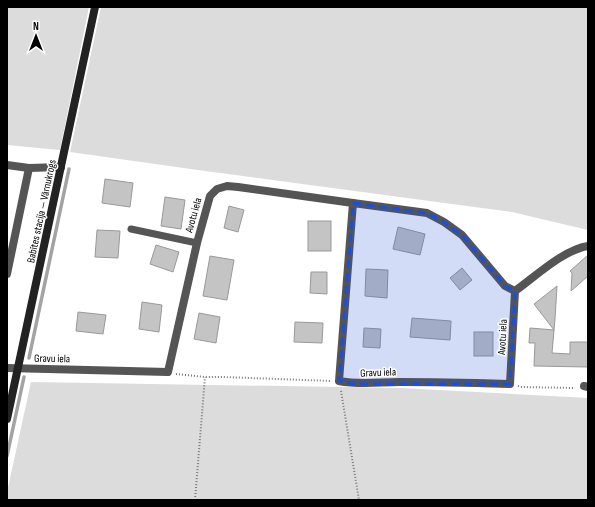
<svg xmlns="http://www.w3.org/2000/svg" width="595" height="507" font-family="'Sofia Sans Condensed',sans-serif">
	<rect width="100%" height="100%" fill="#fff"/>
	<!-- green -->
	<g fill="#dcdcdc">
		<path d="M7,7h82l-29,143 -53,-5z"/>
		<path d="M101,7h487v223l-76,-18 -307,-41 -135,-19z"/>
		<path d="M31,382l370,6 187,10v102h-581v-8z"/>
	</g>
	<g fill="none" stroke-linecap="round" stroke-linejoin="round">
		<!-- stream -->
		<g stroke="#a3a3a3" stroke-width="3.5">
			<path d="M29,358l40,-189"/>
			<path d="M7,456l17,-79"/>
		</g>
	</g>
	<!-- building -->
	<g fill="#c4c4c4" stroke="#999">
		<path d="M105,179l28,4 -3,24 -28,-4z"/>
		<path d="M165,197l20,3 -4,29 -20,-3z"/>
		<path d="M229,206l15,4 -6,22 -14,-4z"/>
		<rect x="308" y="221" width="23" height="30"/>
		<path d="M398,227l27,7 -5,21 -27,-6z"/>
		<path d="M97,230l23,1 -2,27 -23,-1z"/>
		<path d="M156,245l23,7 -6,20 -23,-8z"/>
		<path d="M588,255v21l-17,15 1,-18 -2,-2z"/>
		<path d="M210,256l24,4 -7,40 -24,-4z"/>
		<path d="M462,268l10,12 -12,10 -10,-12z"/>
		<path d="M366,269l22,1 -1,28 -22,-2z"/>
		<path d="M311,272h16v22l-17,-1z"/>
		<path d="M557,286l-2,33 -1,11 -20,-26z"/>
		<path d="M142,302l20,3 -3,27 -20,-3z"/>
		<path d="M78,312l28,3 -3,19 -27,-3z"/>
		<path d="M199,313l21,4 -4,26 -22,-4z"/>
		<path d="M412,318l39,3 -1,19 -40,-3z"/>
		<path d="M295,322l28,1 -1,20 -28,-1z"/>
		<path d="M364,328l17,1 -1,19 -17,-1z"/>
		<path d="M530,328l24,2 -2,23 18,1v-12h18v25l-54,-1 1,-23h-6z"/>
		<rect x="474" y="332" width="19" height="24"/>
	</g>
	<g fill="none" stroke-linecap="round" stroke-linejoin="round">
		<!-- path -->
		<g stroke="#777" stroke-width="2" stroke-dasharray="1 2" stroke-linecap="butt">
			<path d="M176,374l29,3h18l108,4"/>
			<path d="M518,386l4,1 53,1"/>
			<path d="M341,391l18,109"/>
			<path d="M195,500l10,-123"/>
		</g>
		<!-- service -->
		<path stroke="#555" stroke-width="7" d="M131,229l66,14"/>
		<!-- minor -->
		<g stroke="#555" stroke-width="8">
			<path d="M7,165l22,3 32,-1"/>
			<path d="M7,274l22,-106"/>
			<path d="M515,291l-10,-5 -43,-51 -18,-13 -17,-9 -74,-10 -14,178c20,4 41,1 61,1 37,0 74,1 110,2l5,-93c21,-15 48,-41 73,-45"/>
			<path d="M7,368l161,4 29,-129 13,-47 7,-7 10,-3 11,1 115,16"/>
			<path d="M584,386l4,1"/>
		</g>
		<!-- secondary -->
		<path stroke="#222" stroke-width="8" d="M7,419l88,-412"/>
	</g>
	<!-- marked area -->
	<path fill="#1d4ed8" fill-opacity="0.2" stroke="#1d4ed8" stroke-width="3" stroke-dasharray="8 5" stroke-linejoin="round" d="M353,203l74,10 17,9 18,13 43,51 10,5 -5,93h-157l-14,-3z"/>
	<g text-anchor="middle" stroke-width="3" stroke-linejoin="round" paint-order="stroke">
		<!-- street labels -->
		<g font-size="11" fill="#000" stroke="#fff">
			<text transform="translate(41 211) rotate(-78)" y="4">Babītes stacija — Vārnukrogs</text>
			<text transform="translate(193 215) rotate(-74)" y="4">Avotu iela</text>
			<text transform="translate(502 337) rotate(-87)" y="4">Avotu iela</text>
			<text transform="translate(52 358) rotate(1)" y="4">Gravu iela</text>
			<text transform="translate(378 372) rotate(-2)" y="4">Gravu iela</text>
		</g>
	</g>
	<!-- border -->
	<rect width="595" height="507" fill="none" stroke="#000000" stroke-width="16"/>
	<!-- north arrow -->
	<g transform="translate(36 36)" stroke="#ffffff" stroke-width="3" paint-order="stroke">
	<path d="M0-3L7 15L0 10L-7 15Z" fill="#000000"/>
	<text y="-6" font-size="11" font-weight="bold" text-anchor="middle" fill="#000000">N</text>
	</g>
</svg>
